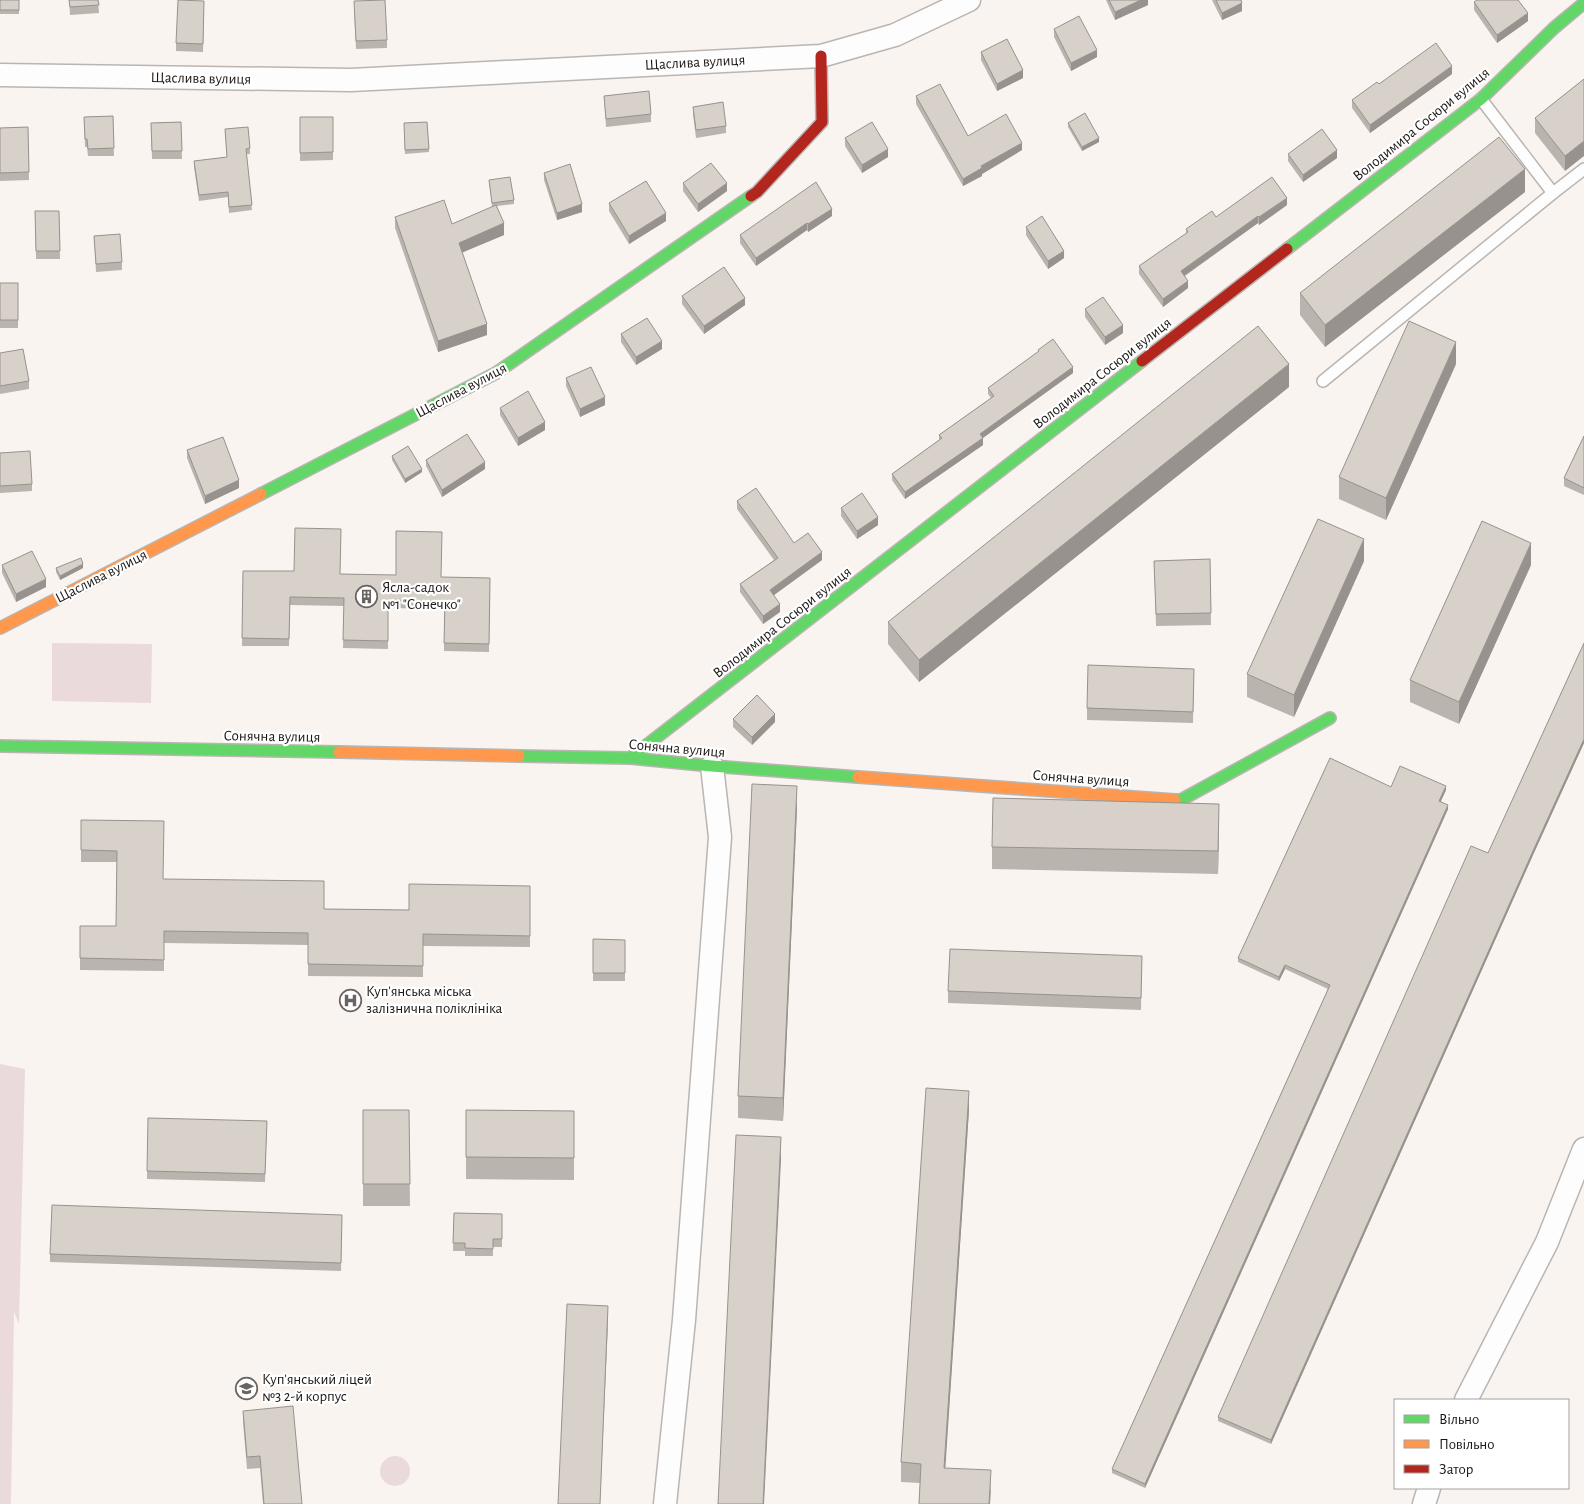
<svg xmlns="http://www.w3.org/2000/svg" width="1584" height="1504" font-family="'Alegreya Sans',sans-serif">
	<rect width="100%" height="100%" fill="#faf4f0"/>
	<!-- green -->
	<g fill="#ebdadb">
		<path d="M52,643l100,1 -1,59 -99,-2z"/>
		<path d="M0,1064l25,5 -6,255 -5,-12 -3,192h-11z"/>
		<circle cx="395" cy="1471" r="15"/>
	</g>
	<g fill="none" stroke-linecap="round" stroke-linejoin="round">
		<defs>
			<g id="lane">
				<path d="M1553,193l31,-24"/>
				<path d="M1323,381l230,-188 -72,-94"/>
			</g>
			<g id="street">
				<path d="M0,75l351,5 470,-24 74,-21 74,-35"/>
				<path d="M1466,1400l81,-158 37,-93"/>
				<path d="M665,1504l19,-184 36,-483 -8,-71"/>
				<path d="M1424,1504l5,-16"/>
			</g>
			<g id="fast">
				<path d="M1287,249l194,-150 73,-71 30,-25"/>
				<path d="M261,494l235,-121 255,-177"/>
				<path d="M0,746l339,6"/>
				<path d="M519,756l111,2 82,8 146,11"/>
				<path d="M630,758l512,-397"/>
				<path d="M1175,800h6l149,-82"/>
			</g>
			<g id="slow">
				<path d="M0,628l261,-134"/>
				<path d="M339,752l180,4"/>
				<path d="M858,777l317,23"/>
			</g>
			<g id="jam">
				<path d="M751,196l6,-4 65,-70 -1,-66"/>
				<path d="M1142,361l145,-112"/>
			</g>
		</defs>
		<!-- lane casing -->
		<use href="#lane" stroke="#b9b5b2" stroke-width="14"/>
		<!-- street casing -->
		<use href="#street" stroke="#b9b5b2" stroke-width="25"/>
		<!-- fast casing -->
		<use href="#fast" stroke="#b9b5b2" stroke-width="14"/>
		<!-- slow casing -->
		<use href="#slow" stroke="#b9b5b2" stroke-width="14"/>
		<!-- jam casing -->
		<use href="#jam" stroke="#b9b5b2" stroke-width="14"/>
		<!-- lane -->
		<use href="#lane" stroke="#fefdfd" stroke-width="11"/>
		<!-- street -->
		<use href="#street" stroke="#fefdfd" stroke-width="22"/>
		<!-- fast -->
		<use href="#fast" stroke="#63d668" stroke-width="11"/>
		<!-- slow -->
		<use href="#slow" stroke="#ff974d" stroke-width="11"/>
		<!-- jam -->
		<use href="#jam" stroke="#b3261e" stroke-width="11"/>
	</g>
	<!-- wall -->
	<g fill="#bab4ae">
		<rect x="0" y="0" width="19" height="14"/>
		<path d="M69,0h29l1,13 -29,2z"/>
		<path d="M1106,0h42v5l-33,15z"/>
		<path d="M1212,0h29l1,11 -20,9z"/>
		<path d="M204,1l-1,51 -27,-1v-8z"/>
		<path d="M1474,2l54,19 -31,22 -23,-33z"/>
		<path d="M354,9l33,31v8l-31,1z"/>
		<path d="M1054,29l43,28 -26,14 -17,-34z"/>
		<path d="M981,52l42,26 -26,13 -16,-31z"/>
		<path d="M1452,74l-82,59 -18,-25v-8l27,-16z"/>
		<path d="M1584,79l-19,92 -30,-38v-15z"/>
		<path d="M604,96l47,18v8l-45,5z"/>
		<path d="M916,96l52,40 54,14 -40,24v2l-19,10 -47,-82z"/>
		<path d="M693,107l33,19v7l-30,5 -3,-24z"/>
		<path d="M113,116l1,40h-26l-1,-9h-2l-1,-30z"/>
		<path d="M300,117h33v43l-33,1z"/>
		<path d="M181,122l1,37h-30l-1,-36z"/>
		<path d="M427,122l2,30 -24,2 -1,-31z"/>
		<path d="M1068,123l31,19 -17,9 -14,-24z"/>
		<path d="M28,127l1,53 -29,1v-53z"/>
		<path d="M225,129l25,19v6h-4l6,56 -23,3 -1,-16 -29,4 -5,-34v-6l33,-4z"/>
		<path d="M845,138l43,19 -26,16 -17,-27z"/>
		<path d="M1288,154l49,4 -34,24 -15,-21z"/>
		<path d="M544,173l38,39 -25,8 -13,-40z"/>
		<path d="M489,180l25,20v4l-17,2 7,29 -42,17 25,83 -49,17 -43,-124v-11l57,7 40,-17z"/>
		<path d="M683,183l44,8 -29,21 -15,-21z"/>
		<path d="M1525,192l-200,155 -25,-32v-22z"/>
		<path d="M609,203l57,18 -37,23 -20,-33z"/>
		<path d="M1287,205l-28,20 -1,-2 -73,53 3,12 -25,19 -24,-33v-8l47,-32v-5z"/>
		<path d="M35,211h24l1,48h-24z"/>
		<path d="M832,216l-24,16 -1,-2 -51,36 -16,-23v-8z"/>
		<path d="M1026,227l38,31 -16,11 -22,-34z"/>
		<path d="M94,236l28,26v8l-26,2z"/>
		<rect x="0" y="283" width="18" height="45"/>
		<path d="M682,296l63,9 -41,29 -22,-30z"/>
		<path d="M1085,309l38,24 -18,12 -20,-28z"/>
		<path d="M621,334l41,15 -26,16 -15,-23z"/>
		<path d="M1038,350l35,23 -90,65v7l-78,54 -13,-19v-6l47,-34v-5l52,-37 -3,-4v-6l50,-36z"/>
		<path d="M0,353l29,28v8l-29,5z"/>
		<path d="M1456,364l-70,156 -47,-21v-22z"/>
		<path d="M566,378l39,27 -25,12 -14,-31z"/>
		<path d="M1289,387l-370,295 -31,-38v-22z"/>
		<path d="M500,408l45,22 -27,16 -18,-31z"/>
		<path d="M1584,436v59l-20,-9v-8z"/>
		<path d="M187,450l52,38 -34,16 -18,-46z"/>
		<path d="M0,453l32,31v7l-32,2z"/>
		<path d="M392,456l30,16 -17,11 -13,-23z"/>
		<path d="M426,460l59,9 -43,28 -16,-31z"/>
		<path d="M737,501l57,42 28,17 -48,35 6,17 -17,12 -23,-32v-8l34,-24 -37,-51z"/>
		<path d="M841,508l37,17 -21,14 -16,-23z"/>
		<path d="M1210,559l1,66 -55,1 -2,-65z"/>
		<path d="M1364,561l-70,156 -47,-20v-23z"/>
		<path d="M2,565l44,22 -30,15 -14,-29z"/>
		<path d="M1531,565l-72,159 -49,-22v-22z"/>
		<path d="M56,568h27l-23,12 -4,-8z"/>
		<path d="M243,571l199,6 48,1 -1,74 -45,-1v-42l-56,-1v41l-45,-1 1,-42 -54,-1 -1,41h-47z"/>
		<path d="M1584,643v100l-51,112 -262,589 -53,-23v-4l270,-564z"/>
		<path d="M1194,669l-1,54 -106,-3v-12z"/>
		<path d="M733,719l42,3 -23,23 -19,-18z"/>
		<path d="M1391,787l55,3 -5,11 7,8 -303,679 -33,-15v-4l216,-480 -43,-20 -6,12 -41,-19v-4z"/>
		<path d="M797,808l-14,313 -45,-3v-22z"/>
		<path d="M81,820l82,59 161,30 85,1 121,-24v61l-107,-1v31l-115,-1v-31l-144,-2v28l-84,-1v-44h36l1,-64h-36z"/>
		<path d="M1219,826l-1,48 -226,-5v-22z"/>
		<path d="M593,939l32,1v41h-32z"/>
		<path d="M1142,956l-1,54 -193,-7v-12z"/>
		<path d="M363,1110h46l1,96h-47z"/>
		<path d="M466,1110l108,1v69l-108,-1z"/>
		<path d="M969,1110l-24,358 46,22 -1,14h-71l1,-21 -19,-1v-20z"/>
		<path d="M267,1121l-2,61 -118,-3v-8z"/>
		<path d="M454,1213l48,1v33h-9v9h-28v-5h-12z"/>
		<path d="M342,1215l-1,56 -291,-9v-8z"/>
		<path d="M243,1411l59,93h-39l-3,-36 -13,1 -4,-47z"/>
	</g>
	<!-- shaded-wall -->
	<g fill="#97928d">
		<path d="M1141,0h7v5l-33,15v-8z"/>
		<path d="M1242,3v8l-20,9v-7z"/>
		<path d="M1528,13v8l-31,22v-8z"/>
		<path d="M1097,50v7l-26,14v-8z"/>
		<path d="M1452,66v8l-82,59v-8z"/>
		<path d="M1023,70v8l-26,13v-7z"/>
		<path d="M1099,138v4l-17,9v-4z"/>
		<path d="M1584,141v15l-19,15v-15z"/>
		<path d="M1022,143v7l-40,24v2l-19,10v-7l18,-13z"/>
		<path d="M888,149v8l-26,16v-8z"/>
		<path d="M1337,150v8l-34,24v-7z"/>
		<path d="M1525,169v23l-200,155v-22z"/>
		<path d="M727,183v8l-29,21v-8z"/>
		<path d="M1287,198v7l-28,20v-8z"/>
		<path d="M582,204v8l-25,8v-7z"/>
		<path d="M832,209v7l-24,16v-8z"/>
		<path d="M666,213v8l-37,23v-8z"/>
		<path d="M1258,216v7l-77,55v-7z"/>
		<path d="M504,223v12l-45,19v-11z"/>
		<path d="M807,223v7l-51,36v-8z"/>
		<path d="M1064,251v7l-16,11v-8z"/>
		<path d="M1188,281v7l-25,19v-8z"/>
		<path d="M745,298v7l-41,29v-8z"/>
		<path d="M487,324v11l-49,17v-11z"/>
		<path d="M1123,325v8l-18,12v-8z"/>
		<path d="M662,341v8l-26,16v-8z"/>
		<path d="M1456,342v22l-70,156v-22z"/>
		<path d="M1289,364v23l-370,295v-22z"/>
		<path d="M1073,367v6l-93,67v-6z"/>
		<path d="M605,397v8l-25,12v-8z"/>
		<path d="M545,422v8l-27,16v-8z"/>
		<path d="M983,438v7l-78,54v-7z"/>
		<path d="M485,462v7l-43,28v-7z"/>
		<path d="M422,469v3l-17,11v-4z"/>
		<path d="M239,480v8l-34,16v-8z"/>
		<path d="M878,517v8l-21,14v-8z"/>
		<path d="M1364,539v22l-70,156v-22z"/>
		<path d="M1531,543v22l-72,159v-22z"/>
		<path d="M822,552v8l-52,38v-8z"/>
		<path d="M83,564v4l-23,12v-4z"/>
		<path d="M46,579v8l-30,15v-8z"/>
		<path d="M780,604v8l-17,12v-8z"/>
		<path d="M775,714v8l-23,23v-8z"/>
		<path d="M1584,739v4l-51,112 -262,589v-4l262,-589z"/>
		<path d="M797,786v22l-14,313v-23z"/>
		<path d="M1446,786v4l-7,15v-4z"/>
		<path d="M1219,804v22l-1,48v-23z"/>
		<path d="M1448,805v4l-303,679v-4z"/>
		<path d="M1285,965v4l-6,12v-4z"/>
		<path d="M969,1091v19l-25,378v-20z"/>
		<path d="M781,1137v23l-17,344h-1z"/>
		<path d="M608,1306v16l-8,182z"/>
		<path d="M991,1470l-1,34h-1z"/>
	</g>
	<!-- building -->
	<g fill="#d8d1ca" stroke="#97928d">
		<rect x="0" y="0" width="19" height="10"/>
		<path d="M69,0h29l1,5 -29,2z"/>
		<path d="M178,0l26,1 -1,43 -27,-1z"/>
		<path d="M385,0l2,40 -31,1 -2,-40z"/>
		<path d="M1109,0h32l-26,12z"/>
		<path d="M1216,0h25l1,3 -20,10z"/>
		<path d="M1477,0h41l10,13 -31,22 -23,-33z"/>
		<path d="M1079,16l18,34 -26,13 -17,-34z"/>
		<path d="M1007,39l16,31 -26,14 -16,-32z"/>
		<path d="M1436,43l16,23 -82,59 -18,-25 25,-18 2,2z"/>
		<path d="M1584,79v62l-19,15 -30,-38z"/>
		<path d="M940,84l28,52 38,-22 16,29 -41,23 1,2 -19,11 -47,-83z"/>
		<path d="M649,91l2,23 -45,5 -2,-23z"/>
		<path d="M723,102l3,24 -30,4 -3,-23z"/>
		<path d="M1085,113l14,25 -17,9 -14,-24z"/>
		<path d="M113,116l1,32 -26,1 -1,-10h-2l-1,-22z"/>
		<path d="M300,117h33v35l-33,1z"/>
		<path d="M181,122l1,29h-30l-1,-28z"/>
		<path d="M427,122l2,27 -24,1 -1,-27z"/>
		<path d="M872,122l16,27 -26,16 -17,-27z"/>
		<path d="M28,127l1,45 -29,1v-45z"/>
		<path d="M248,127l2,21 -4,1 6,56 -23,2 -1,-15 -29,3 -5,-34 33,-4 -2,-28z"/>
		<path d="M1322,129l15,21 -34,25 -15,-21z"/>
		<path d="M1499,137l26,32 -200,156 -25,-32z"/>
		<path d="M711,163l16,20 -29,21 -15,-21z"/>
		<path d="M570,164l12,40 -25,9 -13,-40z"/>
		<path d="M510,177l4,23 -22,3 -3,-23z"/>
		<path d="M1272,177l15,21 -28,19 -1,-1 -77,55 7,10 -25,18 -24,-33 49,-34 -2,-3 26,-18 4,6z"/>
		<path d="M646,181l20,32 -37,23 -20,-33z"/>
		<path d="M816,182l16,27 -24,15 -1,-1 -51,35 -16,-23z"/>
		<path d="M444,200l8,24 44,-19 8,18 -45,20 28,81 -49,17 -43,-124z"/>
		<path d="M35,211h24l1,40h-24z"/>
		<path d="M1042,216l22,35 -16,10 -22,-34z"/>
		<path d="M120,234l2,28 -26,2 -2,-28z"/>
		<path d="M724,267l21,31 -41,28 -22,-30z"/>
		<rect x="0" y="283" width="18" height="37"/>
		<path d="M1103,297l20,28 -18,12 -20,-28z"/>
		<path d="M647,318l15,23 -26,16 -15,-23z"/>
		<path d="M1409,321l47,21 -70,156 -47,-21z"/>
		<path d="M1258,326l31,38 -370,296 -31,-38z"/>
		<path d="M1053,339l20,28 -93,67 3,4 -78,54 -13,-18 50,-36 -3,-3 55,-39 -6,-8 51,-37 -1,-1z"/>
		<path d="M23,349l6,32 -29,5v-33z"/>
		<path d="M591,367l14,30 -25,12 -14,-31z"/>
		<path d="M528,391l17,31 -27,16 -18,-30z"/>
		<path d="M467,434l18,28 -43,28 -16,-30z"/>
		<path d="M1584,436v52l-20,-10z"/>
		<path d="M223,437l16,43 -34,16 -18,-46z"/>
		<path d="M408,446l14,23 -17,10 -13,-23z"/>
		<path d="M30,451l2,33 -32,2v-33z"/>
		<path d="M756,488l38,55 14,-10 14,19 -52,38 10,14 -17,12 -23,-32 38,-26 -41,-57z"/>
		<path d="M862,493l16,24 -21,14 -16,-23z"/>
		<path d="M1318,519l46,20 -70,156 -47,-21z"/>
		<path d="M1482,521l49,22 -72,159 -49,-22z"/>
		<path d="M295,528l46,1 -1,45 56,1v-44l46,1 -1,45 49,1 -1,66 -45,-1 1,-42 -57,-1v41l-45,-1 1,-42 -54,-1 -1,42 -47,-1 1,-67h51z"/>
		<path d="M32,551l14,28 -30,15 -14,-29z"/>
		<path d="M81,558l2,6 -23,12 -4,-8z"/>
		<path d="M1210,559l1,54 -55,1 -2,-53z"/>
		<path d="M1584,643v96l-51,112 -262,589 -53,-23 253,-571 17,7z"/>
		<path d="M1088,665l106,4 -1,43 -106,-4z"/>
		<path d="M757,695l18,19 -23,23 -19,-18z"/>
		<path d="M1330,758l61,29 9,-21 46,20 -7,15 9,4 -303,679 -33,-15 218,-484 -45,-20 -6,12 -41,-19z"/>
		<path d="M752,784l45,2 -14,312 -45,-2z"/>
		<path d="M993,798l226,6 -1,47 -226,-4z"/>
		<path d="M81,820l83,1 -1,58 161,2v28l85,1v-26l121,2v50l-107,-2v32l-115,-2v-31l-144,-2v29l-84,-2v-32h36l1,-75 -36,-1z"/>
		<path d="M593,939l32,1v33h-32z"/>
		<path d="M950,949l192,7 -1,42 -193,-7z"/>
		<path d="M926,1088l43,3 -25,377 47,2 -2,34h-70l2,-40 -20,-2z"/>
		<path d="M363,1110h46l1,74h-47z"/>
		<path d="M466,1110l108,1v47l-108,-1z"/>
		<path d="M148,1118l119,3 -2,53 -118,-3z"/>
		<path d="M736,1135l45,2 -18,367h-45z"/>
		<path d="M52,1205l290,10 -1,48 -291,-9z"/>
		<path d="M454,1213l48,1v25h-9v10l-28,-1v-5h-12z"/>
		<path d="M567,1304l41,2 -8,198h-42z"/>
		<path d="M293,1406l9,98h-38l-4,-48 -13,1 -4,-46z"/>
	</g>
	<!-- icons -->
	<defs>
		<symbol id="building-ring" viewBox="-11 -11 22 22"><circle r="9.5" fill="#fff" stroke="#696462" stroke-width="1.5"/><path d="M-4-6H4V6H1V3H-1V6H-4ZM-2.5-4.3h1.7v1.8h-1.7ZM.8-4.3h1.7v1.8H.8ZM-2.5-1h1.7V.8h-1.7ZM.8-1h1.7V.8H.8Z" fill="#696462"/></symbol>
		<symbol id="hospital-ring" viewBox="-11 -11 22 22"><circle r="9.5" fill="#fff" stroke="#696462" stroke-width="1.5"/><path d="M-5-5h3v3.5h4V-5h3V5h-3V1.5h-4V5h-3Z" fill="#696462"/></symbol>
		<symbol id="school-ring" viewBox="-11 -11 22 22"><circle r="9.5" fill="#fff" stroke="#696462" stroke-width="1.5"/><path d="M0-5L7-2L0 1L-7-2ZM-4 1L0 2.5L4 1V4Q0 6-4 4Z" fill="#696462"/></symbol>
	</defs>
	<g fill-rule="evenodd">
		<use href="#building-ring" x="354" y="584" width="25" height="25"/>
		<use href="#hospital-ring" x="338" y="988" width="25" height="25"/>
		<use href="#school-ring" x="234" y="1376" width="25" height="25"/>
	</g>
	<g text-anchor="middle" stroke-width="4.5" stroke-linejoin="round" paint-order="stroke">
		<!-- street labels -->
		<g font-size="15" fill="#1b1715" stroke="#fff">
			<text transform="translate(695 62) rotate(-3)" y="5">Щаслива вулиця</text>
			<text transform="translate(201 78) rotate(1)" y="5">Щаслива вулиця</text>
			<text transform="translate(1421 124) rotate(-39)" y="5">Володимира Сосюри вулиця</text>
			<text transform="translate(1102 373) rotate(-38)" y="5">Володимира Сосюри вулиця</text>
			<text transform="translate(461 390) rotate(-28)" y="5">Щаслива вулиця</text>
			<text transform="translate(101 576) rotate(-27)" y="5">Щаслива вулиця</text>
			<text transform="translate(782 622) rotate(-38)" y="5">Володимира Сосюри вулиця</text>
			<text transform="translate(272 736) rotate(1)" y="5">Сонячна вулиця</text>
			<text transform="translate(677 748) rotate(5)" y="5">Сонячна вулиця</text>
			<text transform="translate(1081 778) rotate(4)" y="5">Сонячна вулиця</text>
		</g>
		<!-- poi labels -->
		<g font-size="15" fill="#1b1715" stroke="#fff" text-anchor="start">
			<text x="382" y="592">Ясла-садок<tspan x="382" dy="17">№1 "Сонечко"</tspan></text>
			<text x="366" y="996">Куп'янська міська<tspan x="366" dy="17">залізнична поліклініка</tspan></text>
			<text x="262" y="1384">Куп'янський ліцей<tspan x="262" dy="17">№3 2-й корпус</tspan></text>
		</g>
	</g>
	<!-- legend -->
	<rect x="1394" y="1399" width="175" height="90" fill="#ffffff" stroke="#a4a2a1"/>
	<rect x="1404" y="1415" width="25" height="8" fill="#63d668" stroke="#a4a2a1"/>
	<text x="1439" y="1424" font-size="15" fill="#1b1715">Вільно</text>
	<rect x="1404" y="1440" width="25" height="8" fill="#ff974d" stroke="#a4a2a1"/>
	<text x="1439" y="1449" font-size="15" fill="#1b1715">Повільно</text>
	<rect x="1404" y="1465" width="25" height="8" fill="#b3261e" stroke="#a4a2a1"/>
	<text x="1439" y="1474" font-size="15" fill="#1b1715">Затор</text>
</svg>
